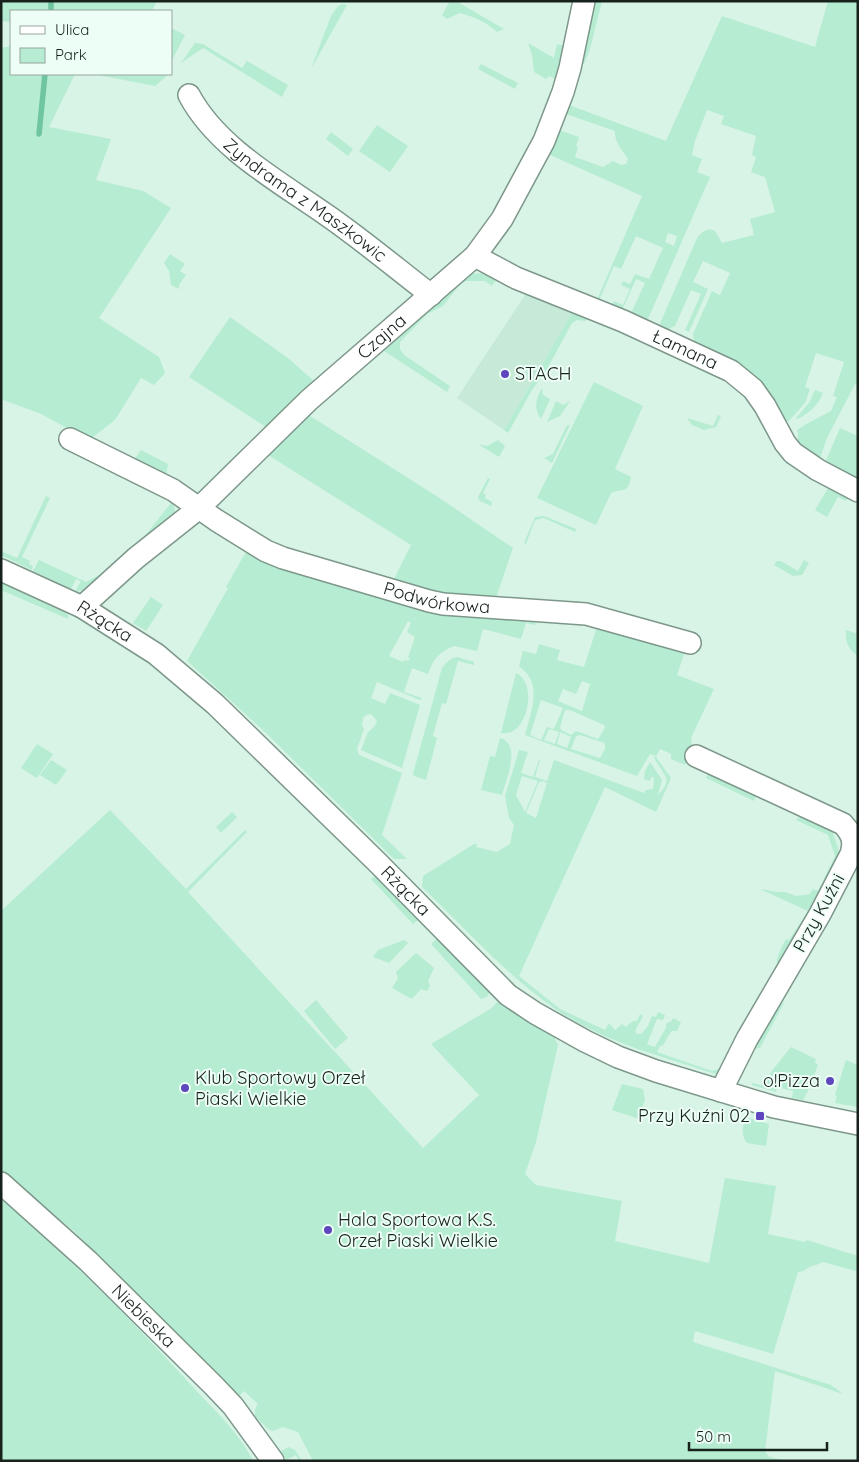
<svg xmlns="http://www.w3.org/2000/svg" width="859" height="1462" font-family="Quicksand,sans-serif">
	<rect width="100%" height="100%" fill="#d8f4e6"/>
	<!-- built -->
	<path fill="#c6e9d8" d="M527,292l46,19 -69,119 -47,-32z"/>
	<!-- green -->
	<g fill="#b6ecd2" fill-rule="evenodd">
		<path d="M1,1h156l-5,10h-141v11l-10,-1z"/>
		<path d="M450,1h6l48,28 -7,3c-11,-11 -24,-15 -37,-19l-13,6 -5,-4z"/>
		<path d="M593,1h9l-12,48 -6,15 -4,-1z"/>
		<path d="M828,1h30v384l-3,-1 -28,54 -8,23 -21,-15v-13l-1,-3 11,-7 23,-12 6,-14 -4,-1 11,-34 -28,-9 -11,34 5,2 -5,14 -16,18 -7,-1 -91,-75 3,-5 -1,-6 19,-43 8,4 10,-22 -27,-12 -10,21 15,7 -19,43 -4,-2 16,-36 -10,-4 -16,36 -8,4 -8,-4 38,-88c5,-6 10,-11 18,-7l7,12 32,-8 -4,-16 25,-7 -10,-35 -14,-5 5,-15 -4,-2 4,-19 -35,-12 3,-8 -17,-6 -12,31 -3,14 10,4 -5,13 13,5 -62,142 -7,-2 -2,3 -7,-3v-6l13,-28 -9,-4 -13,29 -4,4 -8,-4 3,-7 9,4 7,-16 -9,-4 2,-4 7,3 5,-10 14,5 14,-31 -27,-12 -15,33 -7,-3 -16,37 -2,-1 46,-106 -94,-42 11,-24 20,7 -3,9 2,1 -3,10 28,10 10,-6 8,4 5,-1 2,-5c-5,-8 -14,-17 -13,-28l-49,-17 3,-9 97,36 56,-125 93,31zM668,233l9,3 -3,10 -9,-4z"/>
		<path d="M342,4l5,1 -36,64 20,-53 7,-10z"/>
		<path d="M171,28l14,7 -14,27z"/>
		<path d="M195,43l8,1 39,24 5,-7 41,24 -6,12 -79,-49 -22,15z"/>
		<path d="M528,43l26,15 3,-14 9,2 -8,34 -9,-4 -3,3 -12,-7 -2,-17z"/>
		<path d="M11,46v28h64l-26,53 62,12 -15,41 47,11 28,17 -72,110 60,39 6,16 -11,12 -13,-7 -26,42 -26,20 -48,-26 -40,-15v-351z"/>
		<path d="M481,64l37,19 -3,6 -37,-20z"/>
		<path d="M93,74h76l-14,12z"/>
		<path d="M377,125l31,21 -18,26 -31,-21z"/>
		<path d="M331,132l22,17 -5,7 -22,-17z"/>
		<path d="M170,254l15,10 -5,7 6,4 -7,10v4l-8,-4 -2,-14 -5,-8z"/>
		<path d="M486,273l11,5 -5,8 -7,-5h-20l-7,6 -15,19 -16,8 -27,28v7l4,6 46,31 -3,6 -66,-43 87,-75z"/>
		<path d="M573,311l16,6 -4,4 -8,-1 -5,3 -26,48 -14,19 -24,43 -4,-3z"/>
		<path d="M230,317l58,41 27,24 -49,45 -77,-50z"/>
		<path d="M594,382l49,24 -28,63 16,8c-3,17 -8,11 -20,16l-15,32 -59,-27z"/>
		<path d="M542,388l1,7 7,4 -9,20c-8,-10 -5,-21 1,-31z"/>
		<path d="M815,390l8,3c-5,13 -13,19 -25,26l-2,-1 13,-15z"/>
		<path d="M556,401l7,4 7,-4 -10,15 -13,6z"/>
		<path d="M307,414l131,83 75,51 -18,53 -49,-3 -55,-13 20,-40 -146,-92z"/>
		<path d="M718,415l3,1 -5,11 -12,3 -12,-5 -5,-7 26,8z"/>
		<path d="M567,425h3l-18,38 -8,-5 9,-4z"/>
		<path d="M840,428l18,8v45l-33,-18z"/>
		<path d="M498,440l7,6 -6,11 -21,-13 9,2z"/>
		<path d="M141,450l27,14 -2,12 -32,-16z"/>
		<path d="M488,478l2,1 -7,14 3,2 -1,3 7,4 -1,4 -11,-5 -2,-4z"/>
		<path d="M831,483l18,11 -3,7 -8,-4 -11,20 -12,-7z"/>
		<path d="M155,489c10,6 20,10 20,24l-39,34 35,-44z"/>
		<path d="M46,496l4,2 -28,59 8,4 -1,3 4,2 -1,4 -31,-15v-4l16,7z"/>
		<path d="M544,516l32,13 -1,3 -31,-14 -9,2 -9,24 -2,-1 11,-26z"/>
		<path d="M247,550l289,68 -1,7 -9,-2 -5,16 -38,-10 -6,22 -23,-5c-15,6 -21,13 -26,28l-16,-6 -8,24 18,6 -2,2 -43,-18 -6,16 14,6 5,-11 30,12 -18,63 -41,-18 7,-18 7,-6 2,-5 -6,-7 -5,1 -3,3 -1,7 2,4 -7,20 2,6 43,18 -20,62 25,24h-13l-129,-127 -78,-71 41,-73 -2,-1zM408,621l3,2 -4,9 8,5 -7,20 2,1 -2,3 -4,-1 -1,2 -14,-6z"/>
		<path d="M39,560l47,22 13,-7 1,4 -15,11 -10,2 6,-11 -5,-2 -5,10 -38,-18z"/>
		<path d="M804,560l5,3 -7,12 -9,1 -19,-11 3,-4h4l17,10z"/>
		<path d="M1,582l67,31v6l-67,-29z"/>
		<path d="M151,597l12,8 -17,26 -13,-8z"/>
		<path d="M597,627l89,22 -9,26 37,14 -23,49 1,7 -7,20 -14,-6v-5l-11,-5 -4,8 15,21 -15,34 -51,-25 -86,189 41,33 45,21 4,-7 6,7 7,-6 4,3 7,-6h4l3,-7 3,2 -8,15 2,3h4l7,-8 4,-10 4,1 2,-5 7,3 -2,5 -6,-1 -10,25 8,3 11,-19v-4l3,-2h2l2,-4 8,4 -4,9h-5c-4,4 -6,10 -9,14l-3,1 -3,6 55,19 12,-4 -5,8c-56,-18 -116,-33 -165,-67 -49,-34 -89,-80 -132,-121l1,-11 51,-32h3l-1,3 21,5 13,-8 4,-19 -5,-7 -4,-22 14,-46 9,2 -7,21 12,4 6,-17h1l-5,17 12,4 7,-21 90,33 2,-3 7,-1 1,-11 -3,-1 -1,4 -6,-2 1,-8 5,-9 12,18 -4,14c5,-3 10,-11 8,-17l-12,-19 2,-2 -6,-2 -13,22 -112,-41c4,-17 14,-40 5,-57 -2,-4 -7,-8 -11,-12l4,-15 13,3 3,-10 21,6 -3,10 27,7zM582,681l8,3 -8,27 -24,-10 5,-12 13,5zM541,700l22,8 -9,21 -7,-2 -6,13 -11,-5zM565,710h5l34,15 1,3 -7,11 -22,-8 -5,4 -10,-5 -1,-3zM549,729l10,3 -4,12 -11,-4zM560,732l11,5 -4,11 -10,-4zM580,735l25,8v6l-5,9 -29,-9 5,-13zM522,776l16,5 -13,31 -9,-17zM543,781l4,2 -11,35 -10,-5 13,-31z"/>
		<path d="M846,630l12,4v22c-10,-8 -13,-13 -12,-26z"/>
		<path d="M457,657l17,5v3l-16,-4 -12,43 -4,-1 -9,33 4,2 -11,42 -12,-4 -1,-2 29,-106c4,-5 8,-10 15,-11z"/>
		<path d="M516,673c23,11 11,65 -15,60z"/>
		<path d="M500,738c22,6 6,42 2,57l-21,-5 9,-34 5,1z"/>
		<path d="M37,744l16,10 -16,24 -16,-10z"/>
		<path d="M51,760l16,10 -11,15 -16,-10z"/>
		<path d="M708,773l48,22 -2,6 -48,-23z"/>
		<path d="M110,810l76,79 59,-59 2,2 -59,60 235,256 56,-53 -48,-51 61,-36 4,-5 8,-3 50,37 4,8 -22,97 -11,32 11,11 86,16 -7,40 94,22 16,-85 51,8 -8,48 37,8 2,-2 51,16 -2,15 -33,-9c-4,2 -7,3 -11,4 -6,2 -7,6 -14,6l-25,82 -78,-23 -2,11 138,43 12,9 -68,-23 -10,80 4,6 19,4h-475l-15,-29 -15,-5 -10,4 -5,-2 -13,-13v-7l3,-5 -14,-13 -5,5 -2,-1 -163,-164 -28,-22 -45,-39v-259z"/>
		<path d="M232,812l5,5 -16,16 -5,-6z"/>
		<path d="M800,816l30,14 3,3 7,22 -61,117c-6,-11 2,-23 7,-33l3,1 19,-29 -48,-22 17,3h8l11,4 14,-2 3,-5 5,2 17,-35 -7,-21 -32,-15z"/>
		<path d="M375,876l5,2 40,40 -7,6 -42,-45z"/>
		<path d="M439,937l51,54 -3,6 -6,2 -50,-55z"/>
		<path d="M404,940l4,3 -19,20 -16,-6 5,-7z"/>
		<path d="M416,953l18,15 -6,13 2,5 -3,5 -6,-2 -9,10 -20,-11 6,-10 -2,-6z"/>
		<path d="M316,1000l32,38 -13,11 -31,-38z"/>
		<path d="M785,1001l-25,47 -6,1 13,-30z"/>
		<path d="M791,1047l25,12 -1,4 3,1c-4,13 -8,25 -15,36l-11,-2 1,-7 -16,-4 -1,5 -24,-7v-2l14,3 5,-14z"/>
		<path d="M846,1060l12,5v42l-23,-4 2,-7 -2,-1z"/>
		<path d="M622,1084l21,5 2,10 -6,20 -27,-9z"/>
		<path d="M748,1118l21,6 -3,22 -19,-3c-6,-8 -6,-18 1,-25z"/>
		<path d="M1,1198c66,58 130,121 190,187 21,23 48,47 62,76h-252z"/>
		<path d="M289,1447l6,3 7,11h-3l-3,-6 -10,5 -5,-9z"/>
	</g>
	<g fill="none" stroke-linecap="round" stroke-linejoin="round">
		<!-- stream -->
		<g stroke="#6ec5a0" stroke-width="5.5">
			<path d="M51,11v-10"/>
			<path d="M39,134l6,-60"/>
		</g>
		<defs>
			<g id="minor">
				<path id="s1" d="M189,95c28,53 91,87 139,121 36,25 69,53 103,79"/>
				<path id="s2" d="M475,256l41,22 107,43 108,50 22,18 12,17 20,37 8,10 25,17 40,21"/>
				<path id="s3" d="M70,439l103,51 43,30 50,31 17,7 146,43 14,3 143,10 104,29"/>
				<path id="s4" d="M1,570l81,37 74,47 59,50 162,158 131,133 27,18 50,28 33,16 38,14 118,36 84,17"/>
				<path id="s5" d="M82,607l54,-49 63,-50 110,-108 166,-144 27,-37 42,-78 19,-49 7,-24 14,-67"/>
				<path d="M696,756l147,68c9,10 12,17 8,30l-31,60 -73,125 -26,52"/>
				<path id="s6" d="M1,1183l87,78 126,125 19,20 40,55"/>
			</g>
		</defs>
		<!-- minor casing -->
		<use href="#minor" stroke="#7d978a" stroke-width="24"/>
		<!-- minor -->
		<use href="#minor" stroke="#fff" stroke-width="21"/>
	</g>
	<!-- markers -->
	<g fill="#5e46be" stroke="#edfef6" stroke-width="2">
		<circle cx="505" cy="374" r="5"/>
		<circle cx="830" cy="1081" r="5"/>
		<circle cx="185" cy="1088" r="5"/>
		<rect x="755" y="1111" width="10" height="10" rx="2.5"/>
		<circle cx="328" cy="1230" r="5"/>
	</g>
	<g text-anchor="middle" stroke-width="4" stroke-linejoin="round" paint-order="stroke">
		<!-- street labels -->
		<g font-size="18" fill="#18221d" stroke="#edfef6">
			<text dy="6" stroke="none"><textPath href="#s1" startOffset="158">Zyndrama z Maszkowic</textPath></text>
			<text dy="6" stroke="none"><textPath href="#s5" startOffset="404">Czajna</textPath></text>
			<text dy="6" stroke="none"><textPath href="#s2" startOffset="230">Łamana</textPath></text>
			<text dy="6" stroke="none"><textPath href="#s3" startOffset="404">Podwórkowa</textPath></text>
			<text dy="6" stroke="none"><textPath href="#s4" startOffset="116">Rżącka</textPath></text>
			<text dy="6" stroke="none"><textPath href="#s4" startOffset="521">Rżącka</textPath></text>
			<text transform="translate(819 913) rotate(-61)" y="6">Przy Kuźni</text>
			<text dy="6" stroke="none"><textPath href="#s6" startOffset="195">Niebieska</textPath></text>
		</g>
		<!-- poi labels -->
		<g font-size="18" fill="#18221d" stroke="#edfef6" text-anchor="start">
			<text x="515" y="380">STACH</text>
			<text x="195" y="1084">Klub Sportowy Orzeł<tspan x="195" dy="21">Piaski Wielkie</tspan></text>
			<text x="820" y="1087" text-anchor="end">o!Pizza</text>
			<text x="750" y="1122" text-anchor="end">Przy Kuźni 02</text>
			<text x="338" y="1226">Hala Sportowa K.S.<tspan x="338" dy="21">Orzeł Piaski Wielkie</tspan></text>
		</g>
	</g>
	<!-- border -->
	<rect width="859" height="1462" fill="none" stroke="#18221d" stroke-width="5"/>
	<!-- legend -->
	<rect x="10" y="10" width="162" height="65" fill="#edfef6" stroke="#98a69f"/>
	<rect x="20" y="26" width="25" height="8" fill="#ffffff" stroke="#98a69f"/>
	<text x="55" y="35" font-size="15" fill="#18221d">Ulica</text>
	<rect x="20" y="48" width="25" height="15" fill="#b6ecd2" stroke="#98a69f"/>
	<text x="55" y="60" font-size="15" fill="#18221d">Park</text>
	<!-- scale -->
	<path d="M689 1442v8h138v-8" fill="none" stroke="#18221d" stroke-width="2.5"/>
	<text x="696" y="1442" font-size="15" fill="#18221d" stroke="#edfef6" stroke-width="4" paint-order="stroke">50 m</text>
</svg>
